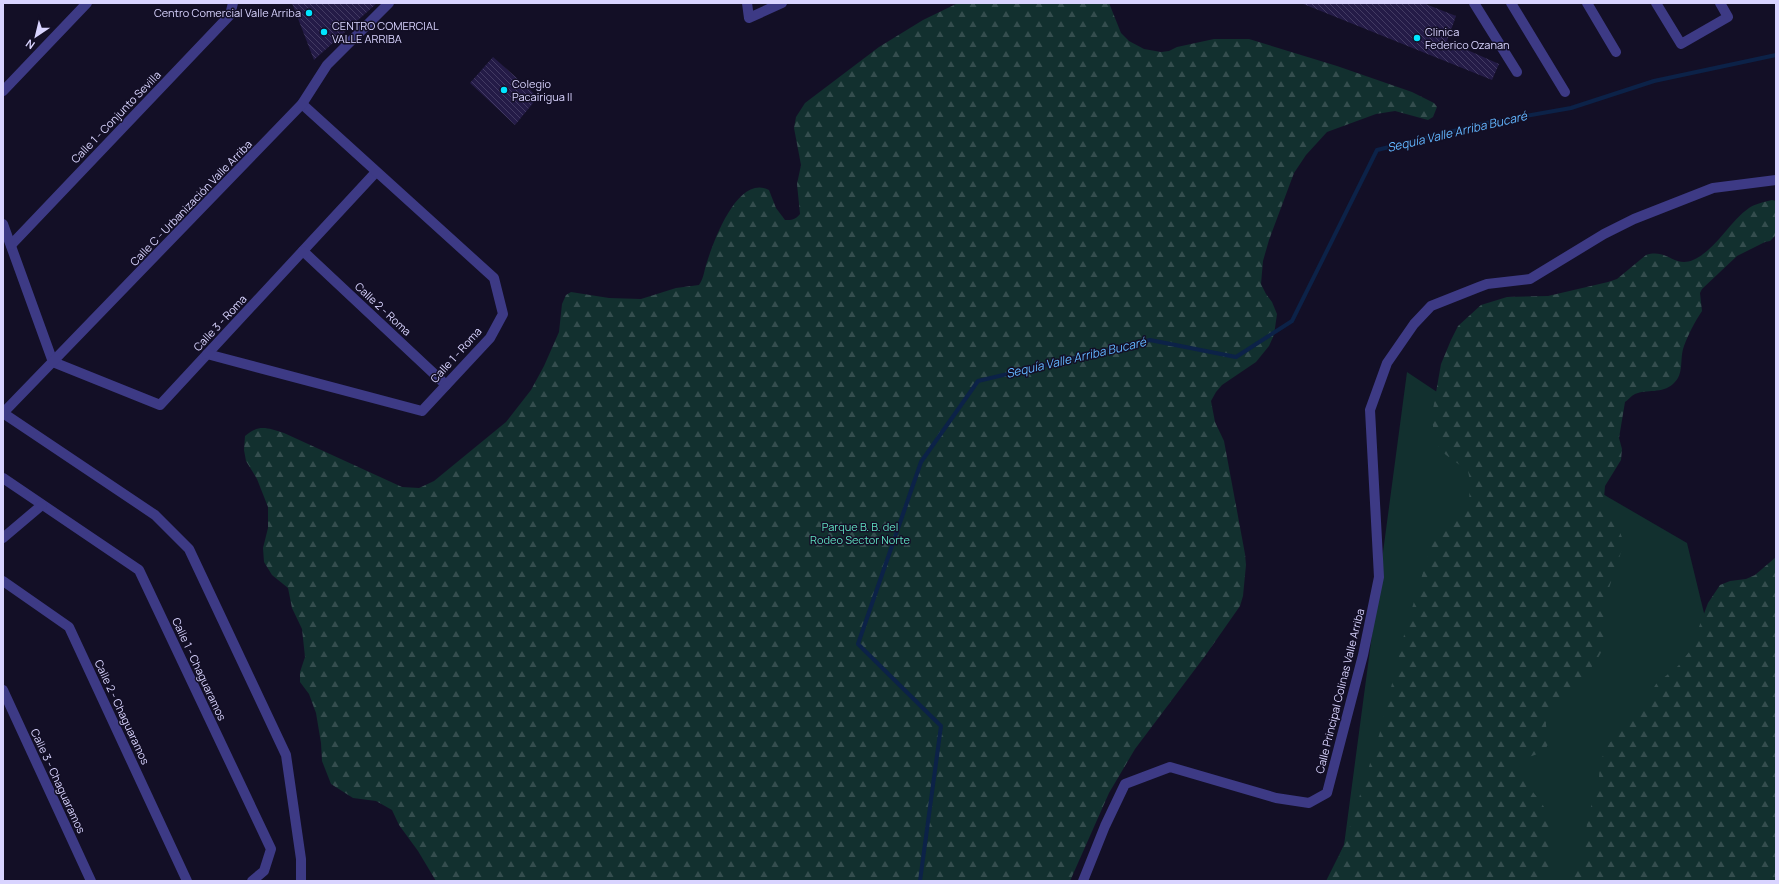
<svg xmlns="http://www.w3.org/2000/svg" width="1779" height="884" font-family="Manrope,sans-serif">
	<defs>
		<pattern id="forest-firs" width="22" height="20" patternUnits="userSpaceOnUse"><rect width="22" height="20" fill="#12302f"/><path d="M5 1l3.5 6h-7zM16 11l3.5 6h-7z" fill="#344d4e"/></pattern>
		<pattern id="building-back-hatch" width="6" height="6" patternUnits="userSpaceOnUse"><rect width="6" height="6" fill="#241b47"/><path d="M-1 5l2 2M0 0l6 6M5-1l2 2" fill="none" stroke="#433b63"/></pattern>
	</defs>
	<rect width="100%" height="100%" fill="#130f26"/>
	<!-- green -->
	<path fill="#12302f" d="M1407,372l96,64 184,107 51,210 38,128h-450l18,-36z"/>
	<!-- forest -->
	<g fill="url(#forest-firs)">
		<path d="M958,3h151l12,30 8,8 15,8 17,3 8,-1 8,-4 37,-8h35l88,27 75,26 22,11 3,4 -4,10 -5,3 -33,-9 -19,3 -49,18 -21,23 -12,18 -25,67 -6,21 -2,23 5,10 6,8 5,12 -3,21 -5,11 -13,16 -34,23 -6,7 -5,9 4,21 9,19 21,113 1,11 -3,31 -3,10 -35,50 -70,93 -26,44 -39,88h-634l-18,-30 -19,-26 -7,-15 -16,-9 -23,-3 -22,-14 -9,-23 -1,-18 -5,-30 -7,-19 -9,-12v-10l5,-15 -3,-28 -10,-21 -4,-20 -16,-13 -8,-13 -1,-14 5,-20v-21l-11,-28 -11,-18 -2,-11 1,-14c14,-12 22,-8 39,-3l118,54 17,1 15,-7 72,-59 25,-32 13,-24 15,-34 3,-28 4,-9 5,-3 38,6 32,1 35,-11 23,-3c5,-7 5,-15 8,-23 7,-22 31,-88 62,-72l7,18 9,12c7,0 10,0 15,-6l-3,-30 4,-19 -7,-37 2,-11 9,-14 74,-56 44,-27z"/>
		<path d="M1772,200l4,1v34l-6,6 -5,1 -28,14 -35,33 -2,4 2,18c-8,12 -13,22 -18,35 -5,13 1,28 -11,38 -11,10 -26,5 -38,10 -4,2 -7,6 -10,8l-6,36 3,11 -1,11 -16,26 -1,12v11l3,6 13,17 4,11 -19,57 -1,45c-8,24 -31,40 -46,58 -4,5 -9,10 -11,15 -3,8 1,14 3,21 -5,21 -28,14 -31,26 -3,12 22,33 27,46 7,17 7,53 1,70h-219l16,-36 36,-113 25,-101 27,-88 9,-12 6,-2 8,-7 14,-20 1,-21 -2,-10 -22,-16 -7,-7 -6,-21 -1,-12 9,-51 10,-24 7,-14 23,-21 26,-8 41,-1 60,-14 9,-3 29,-24c21,-7 28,13 47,5 22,-9 36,-38 56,-52 6,-4 15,-6 23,-8z"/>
		<path d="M1776,557v324h-207l11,-16 4,-9 3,-34 12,-45 1,-14 6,-15 10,-14 21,-18 19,-32 22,-18 19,-24 2,-15 9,-24 12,-18 10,-4 16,-2 9,-4z"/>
	</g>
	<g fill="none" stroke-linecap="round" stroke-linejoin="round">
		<!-- stream -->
		<path stroke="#0c2248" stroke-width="4" d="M920,881l21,-155 -83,-82 63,-182 57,-81 172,-41 86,17 56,-36 85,-171 109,-27 85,-15 83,-27 122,-26"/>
	</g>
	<!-- building -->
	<g fill="url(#building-back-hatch)">
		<path d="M292,3h85l-63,57z"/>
		<path d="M1301,3h122l33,13 -9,25 52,23 -7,16z"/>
		<path d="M493,57l45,40 -23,28 -45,-42z"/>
	</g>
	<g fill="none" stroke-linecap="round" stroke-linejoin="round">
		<!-- minor -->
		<g stroke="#3d3a85" stroke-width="10">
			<path d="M747,3l2,15 33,-15"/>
			<path d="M1474,3l43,69"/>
			<path d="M1511,3l54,89"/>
			<path d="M1587,3l29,49"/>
			<path d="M1656,3l25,41 47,-27 -8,-14"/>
			<path d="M3,91l84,-88"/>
			<path d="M3,224l50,138 107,43 216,-233"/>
			<path d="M11,245l219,-230 3,-12"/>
			<path d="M303,251l143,134"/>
			<path d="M207,354l215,57 68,-73 13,-24 -9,-36 -192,-174"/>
			<path d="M3,413l152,102 34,34 97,206 15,104v22"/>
			<path d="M3,413l299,-309 25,-39 62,-62"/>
			<path d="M3,478l136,92 132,279 -7,22 -12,10"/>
			<path d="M3,538l39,-33"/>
			<path d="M3,581l66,46 118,254"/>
			<path d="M3,690l88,191"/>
			<path d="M1083,881l22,-55 20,-42 45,-17 106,31 33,5 18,-10 36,-138 16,-78 -9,-167 17,-47 27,-39 17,-18 48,-19 8,-3 43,-5 74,-45 30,-15 79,-31 63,-8"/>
		</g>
	</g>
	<!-- markers -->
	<g fill="#00e5ff" stroke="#130f26" stroke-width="1.5">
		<circle cx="309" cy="13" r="4"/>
		<circle cx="324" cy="32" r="4"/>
		<circle cx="1417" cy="38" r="4"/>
		<circle cx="504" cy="90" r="4"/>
	</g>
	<g text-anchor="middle" stroke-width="3" stroke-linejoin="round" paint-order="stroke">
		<!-- poi labels -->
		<g font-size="11" fill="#d9d4ff" stroke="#130f26" text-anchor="start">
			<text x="301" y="17" text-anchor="end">Centro Comercial Valle Arriba</text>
			<text x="332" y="30">CENTRO COMERCIAL<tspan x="332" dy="13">VALLE ARRIBA</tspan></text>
			<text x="1425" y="36">Clinica<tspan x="1425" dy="13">Federico Ozanan</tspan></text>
			<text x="512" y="88">Colegio<tspan x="512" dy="13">Pacairigua II</tspan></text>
		</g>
		<!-- street labels -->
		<g font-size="11" fill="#d9d4ff" stroke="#130f26">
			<text transform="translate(116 117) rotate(-46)" y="4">Calle 1 - Conjunto Sevilla</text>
			<text transform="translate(191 203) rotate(-46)" y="4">Calle C - Urbanización Valle Arriba</text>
			<text transform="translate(383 309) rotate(43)" y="4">Calle 2 - Roma</text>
			<text transform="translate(220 323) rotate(-47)" y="4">Calle 3 - Roma</text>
			<text transform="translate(456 355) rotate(-48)" y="4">Calle 1 - Roma</text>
			<text transform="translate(199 669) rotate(65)" y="4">Calle 1 - Chaguaramos</text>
			<text transform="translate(1340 691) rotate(-76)" y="4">Calle Principal Colinas Valle Arriba</text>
			<text transform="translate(122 712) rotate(65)" y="4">Calle 2 - Chaguaramos</text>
			<text transform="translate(58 781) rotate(65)" y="4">Calle 3 - Chaguaramos</text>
		</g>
		<!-- park labels -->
		<g font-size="11" fill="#5fe0c0" stroke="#130f26">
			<text x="860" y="531">Parque B. B. del<tspan x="860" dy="13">Rodeo Sector Norte</tspan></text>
		</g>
		<!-- water labels -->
		<g font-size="12" font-style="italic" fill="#62b6ff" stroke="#130f26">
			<text transform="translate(1457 132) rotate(-13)" y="4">Sequía Valle Arriba Bucaré</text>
			<text transform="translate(1076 358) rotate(-13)" y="4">Sequía Valle Arriba Bucaré</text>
		</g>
	</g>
	<!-- border -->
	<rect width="1779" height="884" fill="none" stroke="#d9d4ff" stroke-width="8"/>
	<!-- north arrow -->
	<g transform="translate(36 36) rotate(215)" stroke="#130f26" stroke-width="3" paint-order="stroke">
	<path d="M0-3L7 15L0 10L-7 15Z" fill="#d9d4ff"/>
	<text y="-6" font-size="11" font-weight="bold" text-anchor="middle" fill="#d9d4ff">N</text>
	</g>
</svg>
